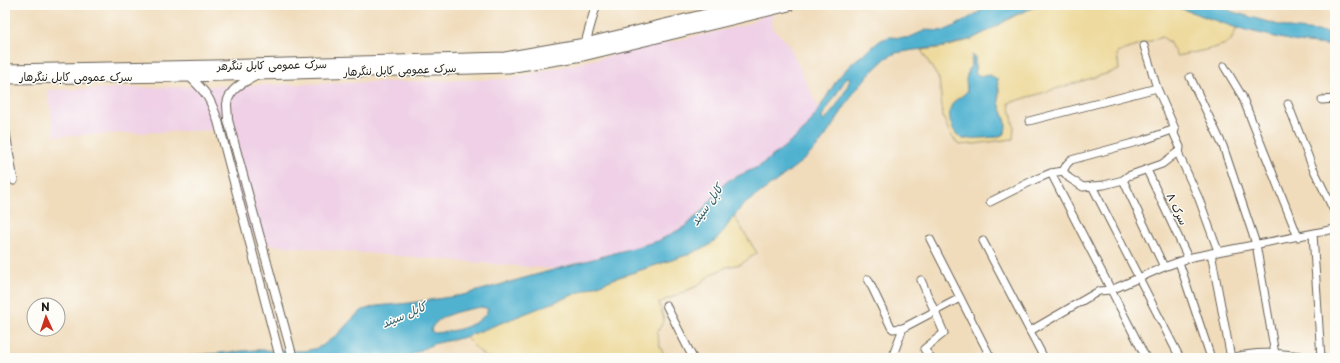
<svg xmlns="http://www.w3.org/2000/svg" width="1340" height="363" font-family="'Playpen Sans','Playpen Sans Arabic',sans-serif">
	<rect width="100%" height="100%" fill="#fdfcf7"/>
	<filter id="ink" filterUnits="userSpaceOnUse"><feTurbulence type="fractalNoise" baseFrequency=".025" numOctaves="2"/><feDisplacementMap in="SourceGraphic" scale="8" xChannelSelector="R" yChannelSelector="G"/><feConvolveMatrix kernelMatrix="1 2 1 2 8 2 1 2 1" color-interpolation-filters="sRGB"/></filter>
	<filter id="wash" filterUnits="userSpaceOnUse"><feTurbulence type="fractalNoise" baseFrequency=".012" numOctaves="4" result="noise"/><feDisplacementMap in="SourceGraphic" scale="16" xChannelSelector="R" yChannelSelector="G"/><feGaussianBlur stdDeviation="0.9" result="paint"/><feColorMatrix in="noise" values="0 0 0 0 0 0 0 0 0 0 0 0 0 0 0 0 0 1.4 0 .05"/><feComposite in="paint" operator="in"/></filter>
	<g filter="url(#wash)">
		<rect width="100%" height="100%" fill="#f0dcbb"/>
		<!-- built -->
		<path fill="#efd0e6" d="M772,12v16l16,15 31,66 -12,18 -39,33 -16,11 -19,6 -47,49 -28,15 -104,28 -283,-24 -31,-21 -11,-93 -16,-1 -158,6 -8,-46 462,-11 236,-54z"/>
		<!-- sand -->
		<g fill="#eeda9e" stroke="#857b5d" fill-rule="evenodd">
			<path d="M1040,5h131l66,23 -7,14c-17,8 -36,10 -53,14l-8,-14 -7,-5 -45,16 2,17 -110,33 5,24 -1,12 -39,5 -15,1 -9,-11 -7,-17 -4,-38 -18,-29c18,-2 35,-4 52,-12 23,-10 43,-25 67,-33zM975,57v16c5,4 9,3 15,2l9,12v16l7,19 -1,12 -8,3 -34,2 -9,-38 8,-4 5,-6c-1,-11 -1,-18 5,-27l-1,-5z"/>
			<path d="M734,216l23,37 -16,11 -14,3 -15,7 -15,12 -38,17 5,17 -7,13 3,13 5,12h-179l-21,-21 151,-59 71,-23 21,-9 12,-10z"/>
		</g>
		<!-- water -->
		<g fill="#51b2d0" stroke="#366776" fill-rule="evenodd">
			<path d="M991,5h49l-25,10 -20,12 -23,12 -29,8 -29,3 -18,3 -10,5 -16,15 -15,18 -28,43 -9,12 -12,12 -27,21 -37,27 -8,10 -14,20 -12,10 -21,9 -71,23 -151,59 -32,7 -22,11 -7,1 -31,2h-192l16,-3 58,-5 48,1 11,-2 8,-3 17,-13 15,-16 9,-7 13,-4 34,-3 53,-8 195,-54 28,-15 17,-16 21,-26 5,-4 31,-14 33,-26 14,-13 7,-10 24,-39 14,-15 29,-23 8,-3 19,1 18,-8 17,1 12,-5zM847,77l3,1c-2,11 -18,37 -27,43l-1,-4zM482,307l6,2c-2,6 -5,8 -10,12 -14,9 -27,10 -43,12l-3,-1 -1,-2c5,-16 37,-21 51,-23z"/>
			<path d="M1171,5h48l14,7 56,16 46,5v13l-38,-4 -60,-14z"/>
			<path d="M972,55l3,2v16c5,4 9,3 15,2l7,4c2,8 1,15 2,23 2,12 11,20 5,32l-7,3 -34,2c-12,-5 -19,-29 -8,-38 4,-4 7,-4 12,-10l-1,-12 2,-8 4,-7z"/>
		</g>
	</g>
	<g filter="url(#ink)">
		<g fill="none" stroke-linecap="round" stroke-linejoin="round">
			<defs>
				<g id="minor">
					<path d="M1144,46l13,42 18,41 -1,5 6,13 -1,8 20,44 19,52"/>
					<path d="M1224,66l18,30 56,141"/>
					<path d="M1190,77l33,69 33,98 19,110"/>
					<path d="M1322,100l13,-1"/>
					<path d="M1288,104l24,62 23,47"/>
					<path d="M1029,121l128,-33"/>
					<path d="M5,127l9,54"/>
					<path d="M1147,170l41,88"/>
					<path d="M1063,171l6,7 14,9 21,-2 19,-5 5,-4 34,-12 17,-13"/>
					<path d="M1051,173l95,185"/>
					<path d="M1123,180l41,87"/>
					<path d="M1092,186l88,172"/>
					<path d="M990,202l44,-22 17,-7 12,-2 4,-7 4,-4 73,-20 31,-11"/>
					<path d="M1313,234l8,124"/>
					<path d="M930,239l61,119"/>
					<path d="M983,241l61,117"/>
					<path d="M1211,253l20,105"/>
					<path d="M1179,262l32,96"/>
					<path d="M868,279l23,48 2,2 10,-1 57,-30"/>
					<path d="M921,280l23,53 -20,16 7,9"/>
					<path d="M666,305l27,53"/>
					<path d="M1030,331l69,-40 12,-1 53,-23 28,-10 143,-28"/>
					<path d="M892,358l11,-30"/>
					<path d="M1232,358c25,-8 54,-5 80,0"/>
				</g>
				<g id="tertiary">
					<path d="M584,48l12,-43"/>
					<path d="M258,75c-12,6 -29,13 -31,29 0,5 1,11 1,16l65,238"/>
					<path d="M189,76c18,17 21,22 29,45l62,237"/>
				</g>
				<g id="trunk">
					<path d="M5,70l210,-4 290,-8 80,-14 163,-39"/>
					<path d="M5,78l184,-2 319,-9 75,-12 206,-50"/>
				</g>
			</defs>
			<!-- minor casing -->
			<use href="#minor" stroke="#665f54" stroke-width="9"/>
			<!-- tertiary casing -->
			<use href="#tertiary" stroke="#665f54" stroke-width="10"/>
			<!-- trunk casing -->
			<use href="#trunk" stroke="#665f54" stroke-width="13"/>
			<!-- minor -->
			<use href="#minor" stroke="#fff" stroke-width="7"/>
			<!-- tertiary -->
			<use href="#tertiary" stroke="#fff" stroke-width="8"/>
			<!-- trunk -->
			<use href="#trunk" stroke="#fff" stroke-width="11"/>
		</g>
	</g>
	<g text-anchor="middle" stroke-width="3" stroke-linejoin="round" paint-order="stroke">
		<!-- street labels -->
		<g font-size="11" fill="#1c1c1c" stroke="#fdfcf7">
			<text transform="translate(272 65) rotate(-1)" y="4">سرک عمومی کابل ننگرهر</text>
			<text transform="translate(400 70) rotate(-2)" y="4">سرک عمومی کابل ننگرهار</text>
			<text x="76" y="81">سرک عمومی کابل ننگرهار</text>
			<text transform="translate(1177 209) rotate(65)" y="4">سرک ۸</text>
		</g>
		<!-- water labels -->
		<g font-size="12" font-style="italic" fill="#34606d" stroke="#fdfcf7">
			<text transform="translate(707 205) rotate(-55)" y="4">کابل سيند</text>
			<text transform="translate(404 315) rotate(-23)" y="4">کابل سيند</text>
		</g>
	</g>
	<!-- margin -->
	<rect width="1340" height="363" fill="none" stroke="#fdfcf7" stroke-width="20"/>
	<!-- north arrow -->
	<g transform="translate(46 317) rotate(357)"><circle r="19" fill="#fdfcf7" stroke="#a3a29f"/>
	<path d="M0-3L7 15L0 10L-7 15Z" fill="#c8321e"/>
	<text y="-6" font-size="11" font-weight="bold" text-anchor="middle" fill="#1c1c1c">N</text>
	</g>
</svg>
